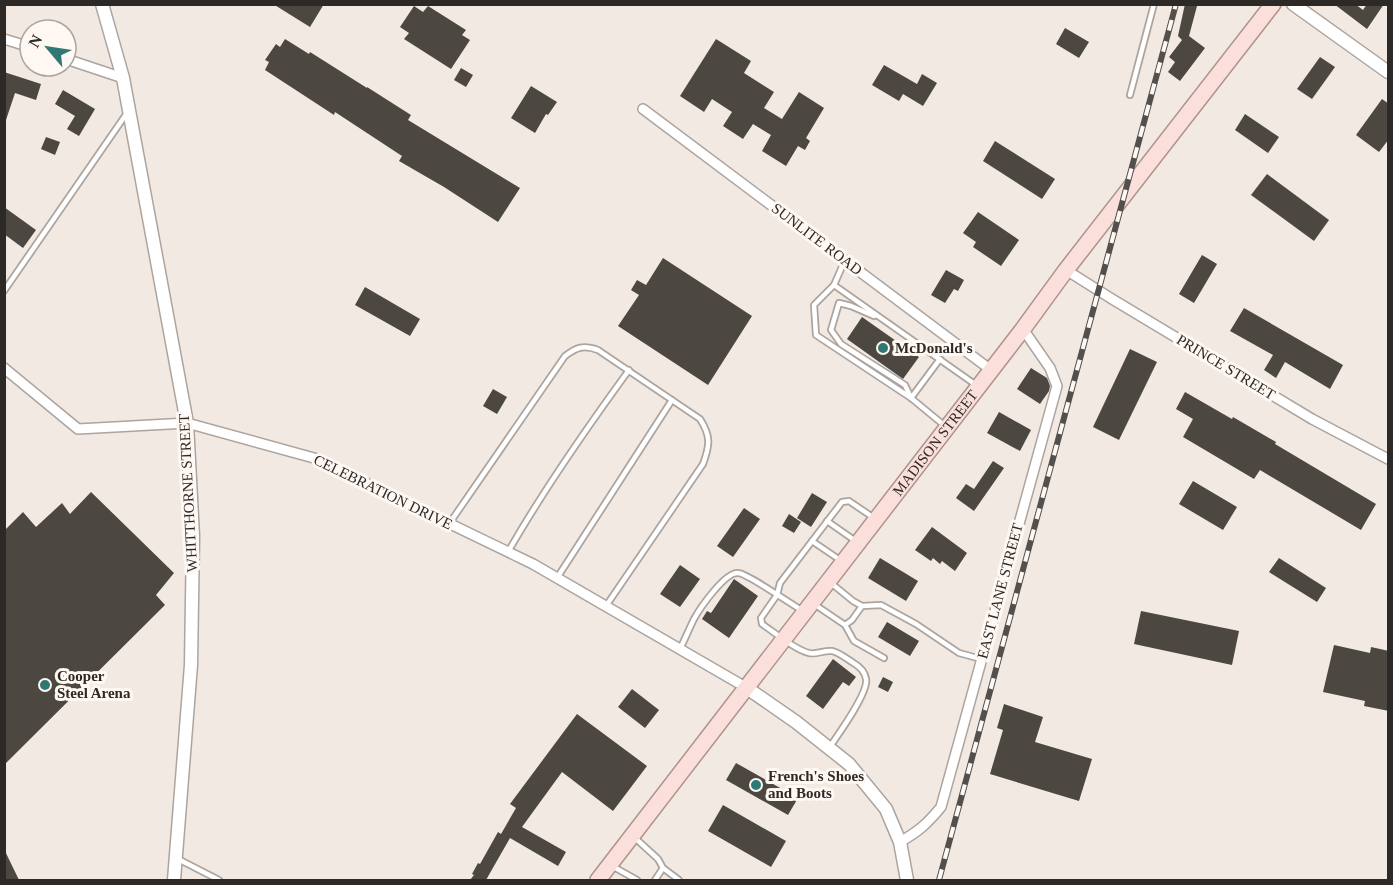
<svg xmlns="http://www.w3.org/2000/svg" width="1393" height="885" font-family="'Times New Roman',serif">
	<rect width="100%" height="100%" fill="#f2e9e3"/>
	<!-- building -->
	<g fill="#4c4841">
		<path d="M273,4h51l-14,23z"/>
		<path d="M1185,4l12,2 -8,30 16,12 -25,33 -12,-9 7,-10 -6,-5 13,-17 -4,-4z"/>
		<path d="M1334,4h21l8,6 4,-6h17l-17,25z"/>
		<path d="M414,6l9,6 5,-6 38,24 -4,5 8,5 -19,29 -47,-30 5,-6 -9,-6z"/>
		<path d="M1065,28l24,14 -10,16 -23,-14z"/>
		<path d="M285,39l24,15 1,-2 57,36v-1l44,28 -3,5 112,68 -22,34 -54,-35 -45,-26 3,-5 -67,-44 -1,3 -69,-45 4,-8 -4,-2 11,-16 4,3z"/>
		<path d="M716,39l35,22 -7,12 30,19 -10,16 18,11 17,-27 25,16 -18,30 4,3 -5,9 -7,-4 -12,20 -24,-15 9,-16 -18,-11 -10,15 -20,-13 9,-14 -20,-13 -8,13 -24,-16z"/>
		<path d="M1320,57l15,10 -23,32 -15,-10z"/>
		<path d="M884,65l33,19 5,-10 15,9 -14,23 -20,-12 -4,7 -27,-16z"/>
		<path d="M461,68l12,7 -7,12 -12,-7z"/>
		<path d="M4,72l37,12 -5,16 -21,-7 -9,27h-2z"/>
		<path d="M531,86l26,16 -9,13 -2,-1 -11,19 -24,-15z"/>
		<path d="M63,90l32,19 -16,27 -12,-7 8,-13 -20,-12z"/>
		<path d="M1382,99l7,5v35l-10,13 -23,-17z"/>
		<path d="M1245,114l34,23 -11,16 -33,-23z"/>
		<path d="M46,137l14,5 -5,13 -14,-6z"/>
		<path d="M995,141l60,38 -13,20 -59,-38z"/>
		<path d="M1267,174l62,46 -15,21 -63,-46z"/>
		<path d="M4,207l32,23 -13,18 -19,-14z"/>
		<path d="M978,212l41,28 -18,26 -28,-19 3,-5 -13,-9z"/>
		<path d="M1202,255l15,9 -23,39 -15,-9z"/>
		<path d="M663,258l89,58 -44,69 -90,-59 21,-31 -8,-5 6,-10 9,5z"/>
		<path d="M946,270l18,10 -6,11 -4,-2 -9,14 -14,-8z"/>
		<path d="M365,287l55,32 -10,17 -55,-31z"/>
		<path d="M1244,308l99,57 -13,24 -45,-27 -9,16 -12,-8 9,-15 -43,-24z"/>
		<path d="M862,317l57,40 -16,22 -56,-40z"/>
		<path d="M1130,349l27,13 -38,78 -26,-13z"/>
		<path d="M1031,368l16,10 3,8 -1,5 -9,13 -23,-15z"/>
		<path d="M493,389l14,8 -10,17 -14,-8z"/>
		<path d="M1185,392l47,27 1,-2 43,25 -1,2 101,60 -15,26 -101,-60 -6,9 -71,-42 10,-18 -17,-10z"/>
		<path d="M999,412l32,18 -11,21 -33,-18z"/>
		<path d="M993,461l11,7 -30,43 -18,-13 10,-14 8,5z"/>
		<path d="M1193,481l44,26 -14,23 -44,-26z"/>
		<path d="M91,492l83,81 -18,22 9,10 -161,160v-234l19,-19 13,15 26,-24 8,11z"/>
		<path d="M812,493l15,9 -16,25 -14,-9z"/>
		<path d="M744,508l16,11 -27,38 -16,-11z"/>
		<path d="M789,514l12,8 -7,11 -12,-7z"/>
		<path d="M932,527l35,26 -12,18 -13,-10 -2,3 -7,-6 -2,3 -16,-11z"/>
		<path d="M880,558l38,23 -12,20 -38,-23z"/>
		<path d="M1279,558l47,30 -9,14 -48,-30z"/>
		<path d="M680,565l20,14 -20,28 -20,-13z"/>
		<path d="M734,579l24,17 -29,42 -27,-19 5,-8 4,2z"/>
		<path d="M1141,611l98,20 -7,34 -98,-21z"/>
		<path d="M887,622l32,19 -9,15 -32,-19z"/>
		<path d="M1334,645l36,8 1,-6 18,4v60l-25,-5 1,-5 -42,-9z"/>
		<path d="M833,659l23,18 -7,9 -6,-4 -20,27 -17,-13z"/>
		<path d="M883,677l10,5 -5,10 -10,-5z"/>
		<path d="M632,689l27,21 -14,18 -27,-21z"/>
		<path d="M1004,704l39,13 -8,25 57,17 -13,42 -89,-27 13,-44 -6,-2z"/>
		<path d="M577,714l70,52 -34,45 -51,-39 -40,55 44,25 -8,14 -48,-28 -24,42h-16l4,-5 -2,-1 6,-11 2,1 18,-32 3,2 15,-26 -6,-4z"/>
		<path d="M736,763l62,35 -10,17 -62,-35z"/>
		<path d="M723,805l63,36 -15,26 -63,-36z"/>
		<path d="M4,849l15,31h-15z"/>
	</g>
	<g fill="none" stroke-linecap="round" stroke-linejoin="round">
		<defs>
			<g id="service">
				<path d="M1130,95l24,-91"/>
				<path d="M834,285l11,-25"/>
				<path d="M4,291l123,-178"/>
				<path d="M874,316l-23,-10 -12,-3 -8,27 10,14 64,41 6,13 29,-39"/>
				<path d="M945,426l-34,-28 -95,-63 -2,-30 20,-20 142,100"/>
				<path d="M827,521l30,21"/>
				<path d="M449,524l116,-168c12,-9 18,-11 33,-6l102,69c11,17 10,26 3,45l-97,142"/>
				<path d="M812,541l28,19"/>
				<path d="M508,552c36,-63 78,-123 121,-182"/>
				<path d="M557,578l115,-178"/>
				<path d="M831,583l22,18 9,5 19,-1 35,19 43,29 22,6"/>
				<path d="M814,604l31,21 7,-5 10,-14"/>
				<path d="M845,625l9,16 30,17"/>
				<path d="M680,649c5,-10 9,-20 14,-30 6,-11 31,-47 44,-46 9,0 54,32 65,38"/>
				<path d="M829,748c9,-13 40,-56 37,-69 -1,-8 -7,-13 -14,-17 -6,-4 -14,-10 -20,-11 -8,-1 -16,4 -23,2 -14,-3 -35,-21 -47,-29l-1,-6 16,-23 3,-12 62,-81 7,-1 25,17"/>
				<path d="M634,837l24,22 5,9 16,12"/>
				<path d="M178,859l41,21"/>
				<path d="M612,866l25,14"/>
				<path d="M655,880l8,-12"/>
			</g>
			<g id="minor">
				<path d="M4,39l26,8"/>
				<path d="M66,59l57,19"/>
				<path d="M643,109l348,261"/>
				<path d="M1066,270l46,29 200,120 76,40"/>
				<path d="M4,368l74,61 109,-6 127,35 219,106 214,124"/>
				<path d="M900,842c19,-11 27,-18 41,-35l116,-421 -7,-18 -27,-39"/>
			</g>
			<g id="tertiary">
				<path d="M102,4l21,74 64,345 6,113 -2,129 -17,215"/>
				<path d="M1293,4l95,68"/>
				<path d="M747,688l49,34 53,42 37,45 14,33 7,38"/>
			</g>
			<g id="primary">
				<path id="s1" d="M598,880l425,-551 43,-59 207,-266"/>
			</g>
		</defs>
		<!-- service casing -->
		<use href="#service" stroke="#aca49f" stroke-width="8"/>
		<!-- minor casing -->
		<use href="#minor" stroke="#aca49f" stroke-width="12"/>
		<!-- tertiary casing -->
		<use href="#tertiary" stroke="#aca49f" stroke-width="15"/>
		<!-- primary casing -->
		<use href="#primary" stroke="#af928c" stroke-width="18"/>
		<!-- service -->
		<use href="#service" stroke="#fff" stroke-width="4.5"/>
		<!-- minor -->
		<use href="#minor" stroke="#fff" stroke-width="9"/>
		<!-- tertiary -->
		<use href="#tertiary" stroke="#fff" stroke-width="12"/>
		<!-- primary -->
		<use href="#primary" stroke="#fadfda" stroke-width="15"/>
		<defs>
			<path id="rail" d="M939,880l237,-876"/>
		</defs>
		<!-- rail casing -->
		<use href="#rail" stroke="#534f4c" stroke-width="6"/>
		<!-- rail -->
		<use href="#rail" stroke="#fef7f2" stroke-width="4" stroke-dasharray="11" stroke-linecap="butt"/>
	</g>
	<!-- markers -->
	<g fill="#307873" stroke="#fef7f2" stroke-width="2">
		<circle cx="883" cy="348" r="6"/>
		<circle cx="45" cy="685" r="6"/>
		<circle cx="756" cy="785" r="6"/>
	</g>
	<g text-anchor="middle" stroke-width="6" stroke-linejoin="round" paint-order="stroke">
		<!-- street labels -->
		<g font-size="15" fill="#2c2927" stroke="#fef7f2">
			<text transform="translate(817 239) rotate(37)" y="5">SUNLITE ROAD</text>
			<text transform="translate(1226 367) rotate(31)" y="5">PRINCE STREET</text>
			<text dy="5" stroke="none"><textPath href="#s1" startOffset="552">MADISON STREET</textPath></text>
			<text transform="translate(383 492) rotate(26)" y="5">CELEBRATION DRIVE</text>
			<text transform="translate(188 493) rotate(-93)" y="5">WHITTHORNE STREET</text>
			<text transform="translate(1000 591) rotate(-75)" y="5">EAST LANE STREET</text>
		</g>
		<!-- poi labels -->
		<g font-size="15" font-weight="bold" fill="#2c2927" stroke="#fef7f2" text-anchor="start">
			<text x="895" y="353">McDonald's</text>
			<text x="57" y="681">Cooper<tspan x="57" dy="17">Steel Arena</tspan></text>
			<text x="768" y="781">French's Shoes<tspan x="768" dy="17">and Boots</tspan></text>
		</g>
	</g>
	<!-- border -->
	<rect width="1393" height="885" fill="none" stroke="#2c2927" stroke-width="12"/>
	<!-- north arrow -->
	<g transform="translate(48 48) rotate(299)"><circle r="28" fill="#fef7f2" stroke="#aaa5a1" stroke-width="1.5"/>
	<path d="M0-4.5L10 22L0 15L-10 22Z" fill="#307873"/>
	<text y="-9" font-size="16" font-weight="bold" text-anchor="middle" fill="#2c2927">N</text>
	</g>
</svg>
